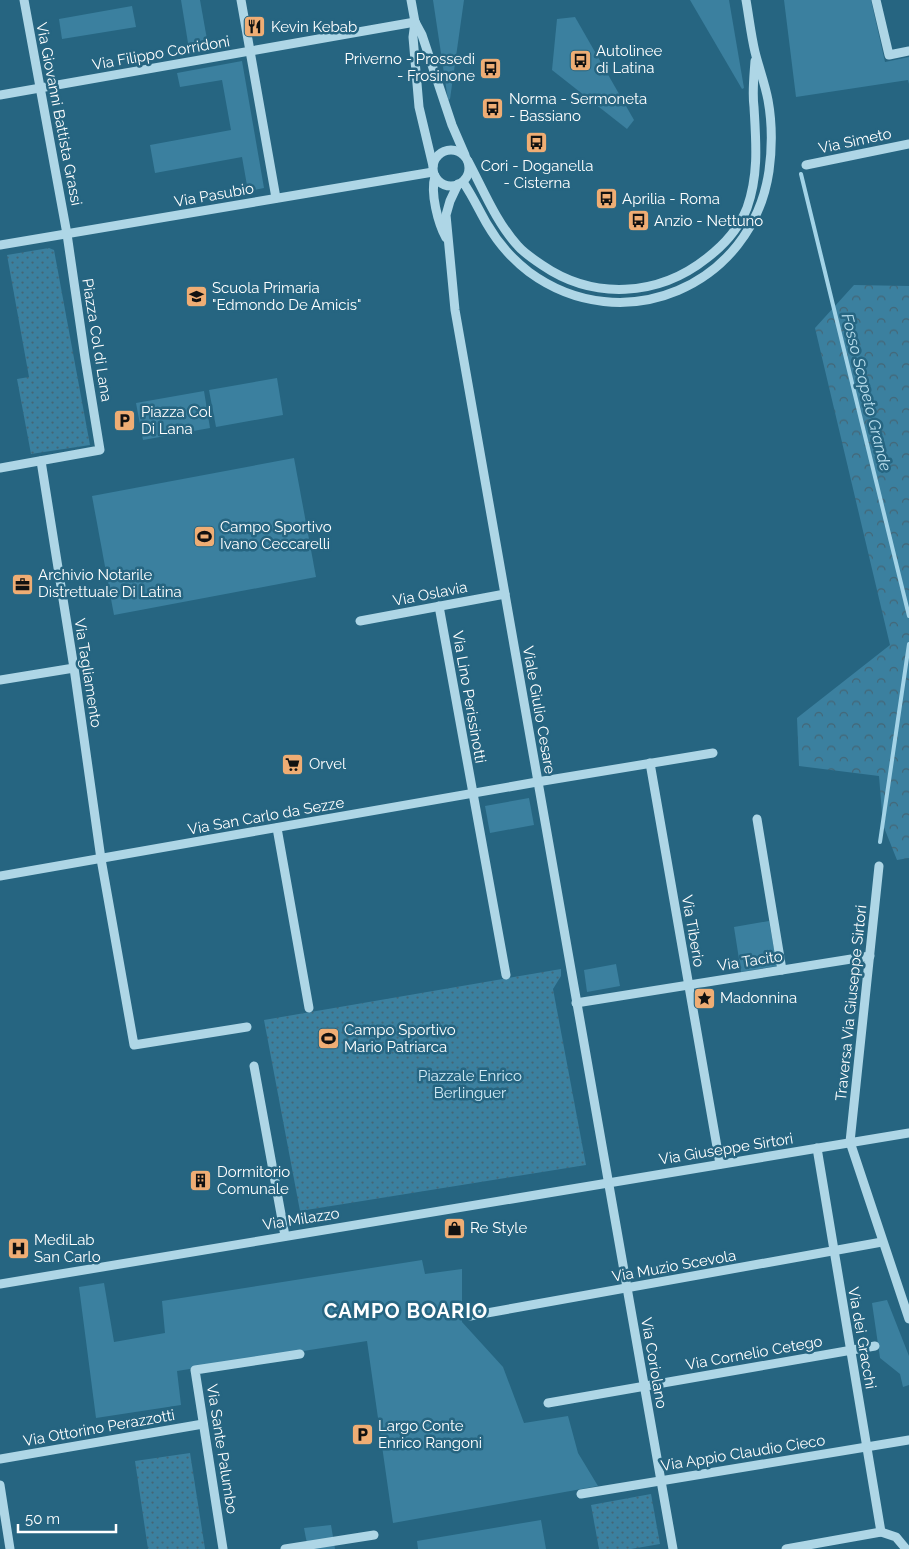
<svg xmlns="http://www.w3.org/2000/svg" width="909" height="1549" font-family="Raleway,sans-serif">
	<defs>
		<pattern id="forest-crowns" width="20" height="18" patternUnits="userSpaceOnUse" patternTransform="scale(1.25)"><rect width="20" height="18" fill="#3b809f"/><path d="M2 6a3 3 0 1 1 6 0M12 15a3 3 0 1 1 6 0" fill="none" stroke="#446676"/></pattern>
		<pattern id="park-dots" width="8" height="8" patternUnits="userSpaceOnUse" patternTransform="scale(1.25)"><rect width="8" height="8" fill="#3b809f"/><path d="M2 2h.1M6 6h.1" fill="none" stroke="#446676" stroke-width="1.8" stroke-linecap="round"/></pattern>
	</defs>
	<rect width="100%" height="100%" fill="#266581"/>
	<!-- grass -->
	<g fill="#3b809f">
		<path d="M181,0h19l8,45 -19,4z"/>
		<path d="M433,0h31l-14,99 -2,1z"/>
		<path d="M690,0h39l15,88 -2,1z"/>
		<path d="M784,0h87l14,62 24,-5v27l-1,-4 -112,17z"/>
		<path d="M132,6l4,21 -74,12 -3,-20z"/>
		<path d="M575,17l59,103 -7,9 -75,-59 5,-51z"/>
		<path d="M242,61l22,127 -16,3 -6,-34 -87,16 -5,-28 81,-15 -9,-50 -42,7 -3,-14z"/>
		<path d="M277,378l6,37 -67,12 -7,-37z"/>
		<path d="M204,391l6,37 -67,12 -7,-37z"/>
		<path d="M294,458l22,119 -202,38 -22,-119z"/>
		<path d="M529,798l5,27 -44,8 -5,-27z"/>
		<path d="M769,921l8,45 -36,6 -7,-45z"/>
		<path d="M616,964l4,22 -33,6 -3,-22z"/>
		<path d="M422,1260l3,14 37,-5v53l41,45 21,56 44,-7 10,37 20,33 -205,37 -26,-182 -190,30 4,34 -85,13 -17,-131 25,-4 10,59 51,-9 -3,-32z"/>
		<path d="M887,1300l22,56v29l-6,2 -3,-13 -20,-16 -8,-55z"/>
		<path d="M541,1520l5,29h-128l-1,-8z"/>
		<path d="M331,1525l4,24h-27l-4,-21z"/>
	</g>
	<!-- forest -->
	<path fill="url(#forest-crowns)" d="M854,285l55,1v572l-12,2 -14,-35 -4,-49 -80,-10 -2,-48 93,-73 -75,-317z"/>
	<!-- park -->
	<g fill="url(#park-dots)">
		<path d="M49,248l5,2 36,195 -59,9 -14,-75 12,-2 -22,-122z"/>
		<path d="M561,969v7l-8,13 33,176 -286,46 -36,-191z"/>
		<path d="M190,1453l15,96h-57l-13,-88z"/>
		<path d="M651,1494l9,50 -29,5h-32l-8,-44z"/>
	</g>
	<g fill="none" stroke-linecap="round" stroke-linejoin="round">
		<!-- stream -->
		<g stroke="#a3d3e7" stroke-width="4">
			<path d="M801,174l108,442"/>
			<path d="M880,842l29,-198"/>
		</g>
		<!-- minor -->
		<g stroke="#aed6e6" stroke-width="9">
			<path d="M241,0l35,198"/>
			<path d="M411,0l4,22 -2,15 6,70 14,59"/>
			<path d="M876,0l13,55 20,-4"/>
			<path d="M415,22l7,13 30,90 13,30"/>
			<path d="M0,95l415,-73"/>
			<circle cx="451" cy="168" r="18"/>
			<path d="M468,161c15,28 28,61 50,85 6,7 15,13 24,19 51,35 116,32 165,-7 17,-13 32,-30 40,-50 12,-34 9,-66 7,-101 -2,-15 0,-31 1,-46"/>
			<path d="M806,165l103,-21"/>
			<path d="M435,176c-5,17 3,47 11,62"/>
			<path d="M463,182c9,13 16,28 24,42 11,19 25,35 42,48 94,69 223,14 240,-101 3,-22 3,-49 -1,-71 -3,-16 -9,-32 -13,-48 -4,-17 -6,-35 -9,-52"/>
			<path d="M458,184l-8,17 -4,14 9,95 218,1239"/>
			<path d="M0,245l433,-73"/>
			<path d="M41,461l33,207 27,191 33,186 113,-18"/>
			<path d="M0,468l100,-18 -15,-92 -18,-124 -43,-234"/>
			<path d="M439,606l67,369"/>
			<path d="M360,621l145,-27"/>
			<path d="M0,680l74,-12"/>
			<path d="M650,763l70,401"/>
			<path d="M757,819l25,151"/>
			<path d="M277,828l32,180"/>
			<path d="M879,866l-29,276 59,177"/>
			<path d="M0,876l537,-94 176,-29"/>
			<path d="M576,1003l294,-47"/>
			<path d="M254,1066l31,170"/>
			<path d="M817,1148l64,384"/>
			<path d="M0,1284l909,-151"/>
			<path d="M470,1316l412,-74"/>
			<path d="M548,1403l327,-57"/>
			<path d="M0,1459l203,-35"/>
			<path d="M0,1485l10,64"/>
			<path d="M581,1494l328,-54"/>
			<path d="M223,1549l-28,-179 105,-16"/>
			<path d="M285,1549l89,-14"/>
			<path d="M786,1549l95,-17 15,5 10,12"/>
		</g>
	</g>
	<!-- icons -->
	<defs>
		<symbol id="restaurant-square" viewBox="-11 -11 22 22"><rect x="-9" y="-9" width="18" height="18" rx="4" fill="#efad74" stroke="#266581"/><path d="M-5-6h1v4h1v-4h1v4h1v-4h1v5L-1.5 .5V6h-2V.5L-5-1ZM5-6V6H3V1.5H1.5Q1.5-4 5-6Z" fill="#111"/></symbol>
		<symbol id="bus-square" viewBox="-11 -11 22 22"><rect x="-9" y="-9" width="18" height="18" rx="4" fill="#efad74" stroke="#266581"/><path d="M-5-6H5V4H4V6H2V4H-2V6H-4V4H-5ZM-3.5-4V0h7V-4ZM-3.5 1.2v1.5H-2V1.2ZM2 1.2v1.5H3.5V1.2Z" fill="#111"/></symbol>
		<symbol id="school-square" viewBox="-11 -11 22 22"><rect x="-9" y="-9" width="18" height="18" rx="4" fill="#efad74" stroke="#266581"/><path d="M0-5L7-2L0 1L-7-2ZM-4 1L0 2.5L4 1V4Q0 6-4 4Z" fill="#111"/></symbol>
		<symbol id="parking-square" viewBox="-11 -11 22 22"><rect x="-9" y="-9" width="18" height="18" rx="4" fill="#efad74" stroke="#266581"/><path d="M-3.5-5.5H1a3.5 3.5 0 0 1 0 7H-1V5.5H-3.5ZM-1-3.4V-.6H.8a1.4 1.4 0 0 0 0-2.8Z" fill="#111"/></symbol>
		<symbol id="stadium-square" viewBox="-11 -11 22 22"><rect x="-9" y="-9" width="18" height="18" rx="4" fill="#efad74" stroke="#266581"/><path d="M0-5a6.5 5 0 1 0 0 10a6.5 5 0 1 0 0-10ZM-3.5-1.8h7v3.6h-7Z" fill="#111"/></symbol>
		<symbol id="office-square" viewBox="-11 -11 22 22"><rect x="-9" y="-9" width="18" height="18" rx="4" fill="#efad74" stroke="#266581"/><path d="M-6-3h4V-5.5h4V-3h4V5H-6ZM-1-4.5V-3h2v-1.5ZM-6 0V1H6V0Z" fill="#111"/></symbol>
		<symbol id="supermarket-square" viewBox="-11 -11 22 22"><rect x="-9" y="-9" width="18" height="18" rx="4" fill="#efad74" stroke="#266581"/><path d="M-6-5.5h2.5l.6 2H6L4.5 2H-2.5L-4.4-4H-6ZM-1.5 3.2a1.3 1.3 0 1 0 .1 0ZM3 3.2a1.3 1.3 0 1 0 .1 0Z" fill="#111"/></symbol>
		<symbol id="sight-square" viewBox="-11 -11 22 22"><rect x="-9" y="-9" width="18" height="18" rx="4" fill="#efad74" stroke="#266581"/><path d="M0-6L1.8-2.2L6-1.7L2.9 1.2L3.7 5.4L0 3.3L-3.7 5.4L-2.9 1.2L-6-1.7L-1.8-2.2Z" fill="#111"/></symbol>
		<symbol id="building-square" viewBox="-11 -11 22 22"><rect x="-9" y="-9" width="18" height="18" rx="4" fill="#efad74" stroke="#266581"/><path d="M-4-6H4V6H1V3H-1V6H-4ZM-2.5-4.3h1.7v1.8h-1.7ZM.8-4.3h1.7v1.8H.8ZM-2.5-1h1.7V.8h-1.7ZM.8-1h1.7V.8H.8Z" fill="#111"/></symbol>
		<symbol id="shop-square" viewBox="-11 -11 22 22"><rect x="-9" y="-9" width="18" height="18" rx="4" fill="#efad74" stroke="#266581"/><path d="M-5-2.5h2.3a2.7 3.5 0 0 1 5.4 0H5L5.5 6h-11ZM-1.5-2.5h3a1.5 2.3 0 0 0-3 0Z" fill="#111"/></symbol>
		<symbol id="hospital-square" viewBox="-11 -11 22 22"><rect x="-9" y="-9" width="18" height="18" rx="4" fill="#efad74" stroke="#266581"/><path d="M-5-5h3v3.5h4V-5h3V5h-3V1.5h-4V5h-3Z" fill="#111"/></symbol>
	</defs>
	<g fill-rule="evenodd">
		<use href="#restaurant-square" x="242" y="14" width="25" height="25"/>
		<use href="#bus-square" x="568" y="48" width="25" height="25"/>
		<use href="#bus-square" x="478" y="56" width="25" height="25"/>
		<use href="#bus-square" x="480" y="96" width="25" height="25"/>
		<use href="#bus-square" x="524" y="130" width="25" height="25"/>
		<use href="#bus-square" x="594" y="186" width="25" height="25"/>
		<use href="#bus-square" x="626" y="208" width="25" height="25"/>
		<use href="#school-square" x="184" y="284" width="25" height="25"/>
		<use href="#parking-square" x="112" y="408" width="25" height="25"/>
		<use href="#stadium-square" x="192" y="524" width="25" height="25"/>
		<use href="#office-square" x="10" y="572" width="25" height="25"/>
		<use href="#supermarket-square" x="280" y="752" width="25" height="25"/>
		<use href="#sight-square" x="692" y="986" width="25" height="25"/>
		<use href="#stadium-square" x="316" y="1026" width="25" height="25"/>
		<use href="#building-square" x="188" y="1168" width="25" height="25"/>
		<use href="#shop-square" x="442" y="1216" width="25" height="25"/>
		<use href="#hospital-square" x="6" y="1236" width="25" height="25"/>
		<use href="#parking-square" x="350" y="1422" width="25" height="25"/>
	</g>
	<g text-anchor="middle" stroke-width="5" stroke-linejoin="round" paint-order="stroke">
		<!-- poi labels -->
		<g font-size="15" fill="#fff" stroke="#266581" text-anchor="start">
			<text x="271" y="32">Kevin Kebab</text>
			<text x="596" y="56">Autolinee<tspan x="596" dy="17">di Latina</tspan></text>
			<text x="475" y="64" text-anchor="end">Priverno - Prossedi<tspan x="475" dy="17">- Frosinone</tspan></text>
			<text x="509" y="104">Norma - Sermoneta<tspan x="509" dy="17">- Bassiano</tspan></text>
			<text x="537" y="171" text-anchor="middle">Cori - Doganella<tspan x="537" dy="17">- Cisterna</tspan></text>
			<text x="622" y="204">Aprilia - Roma</text>
			<text x="654" y="226">Anzio - Nettuno</text>
			<text x="212" y="293">Scuola Primaria<tspan x="212" dy="17">"Edmondo De Amicis"</tspan></text>
			<text x="141" y="417">Piazza Col<tspan x="141" dy="17">Di Lana</tspan></text>
			<text x="220" y="532">Campo Sportivo<tspan x="220" dy="17">Ivano Ceccarelli</tspan></text>
			<text x="38" y="580">Archivio Notarile<tspan x="38" dy="17">Distrettuale Di Latina</tspan></text>
			<text x="309" y="769">Orvel</text>
			<text x="720" y="1003">Madonnina</text>
			<text x="344" y="1035">Campo Sportivo<tspan x="344" dy="17">Mario Patriarca</tspan></text>
			<text x="217" y="1177">Dormitorio<tspan x="217" dy="17">Comunale</tspan></text>
			<text x="470" y="1233">Re Style</text>
			<text x="34" y="1245">MediLab<tspan x="34" dy="17">San Carlo</tspan></text>
			<text x="378" y="1431">Largo Conte<tspan x="378" dy="17">Enrico Rangoni</tspan></text>
		</g>
		<!-- street labels -->
		<g font-size="15" fill="#fff" stroke="#266581">
			<text transform="translate(161 53) rotate(-10)" y="5">Via Filippo Corridoni</text>
			<text transform="translate(59 114) rotate(79)" y="5">Via Giovanni Battista Grassi</text>
			<text transform="translate(855 141) rotate(-12)" y="5">Via Simeto</text>
			<text transform="translate(214 195) rotate(-10)" y="5">Via Pasubio</text>
			<text transform="translate(97 340) rotate(81)" y="5">Piazza Col di Lana</text>
			<text transform="translate(430 594) rotate(-11)" y="5">Via Oslavia</text>
			<text transform="translate(88 673) rotate(81)" y="5">Via Tagliamento</text>
			<text transform="translate(469 697) rotate(80)" y="5">Via Lino Perissinotti</text>
			<text transform="translate(539 710) rotate(80)" y="5">Viale Giulio Cesare</text>
			<text transform="translate(266 816) rotate(-10)" y="5">Via San Carlo da Sezze</text>
			<text transform="translate(693 931) rotate(80)" y="5">Via Tiberio</text>
			<text transform="translate(750 961) rotate(-9)" y="5">Via Tacito</text>
			<text transform="translate(851 1003) rotate(-84)" y="5">Traversa Via Giuseppe Sirtori</text>
			<text transform="translate(726 1149) rotate(-9)" y="5">Via Giuseppe Sirtori</text>
			<text transform="translate(301 1219) rotate(-9)" y="5">Via Milazzo</text>
			<text transform="translate(674 1266) rotate(-10)" y="5">Via Muzio Scevola</text>
			<text transform="translate(862 1338) rotate(80)" y="5">Via dei Gracchi</text>
			<text transform="translate(754 1353) rotate(-10)" y="5">Via Cornelio Cetego</text>
			<text transform="translate(654 1363) rotate(80)" y="5">Via Coriolano</text>
			<text transform="translate(99 1428) rotate(-10)" y="5">Via Ottorino Perazzotti</text>
			<text transform="translate(222 1449) rotate(81)" y="5">Via Sante Palumbo</text>
			<text transform="translate(743 1453) rotate(-9)" y="5">Via Appio Claudio Cieco</text>
		</g>
		<!-- park labels -->
		<g font-size="15" fill="#d1eaf5" stroke="#266581">
			<text x="470" y="1081">Piazzale Enrico<tspan x="470" dy="17">Berlinguer</tspan></text>
		</g>
		<!-- water labels -->
		<g font-size="16" font-style="italic" fill="#badfee" stroke="#266581">
			<text transform="translate(867 392) rotate(76)" y="6">Fosso Scopeto Grande</text>
		</g>
		<!-- district labels -->
		<g font-size="20" font-weight="bold" letter-spacing="1" fill="#fff" stroke="#266581">
			<text x="406" y="1318">CAMPO BOARIO</text>
		</g>
	</g>
	<!-- scale -->
	<path d="M18 1524v8h98v-8" fill="none" stroke="#ffffff" stroke-width="2.5"/>
	<text x="25" y="1524" font-size="15" fill="#ffffff" stroke="#266581" stroke-width="4" paint-order="stroke">50 m</text>
</svg>
